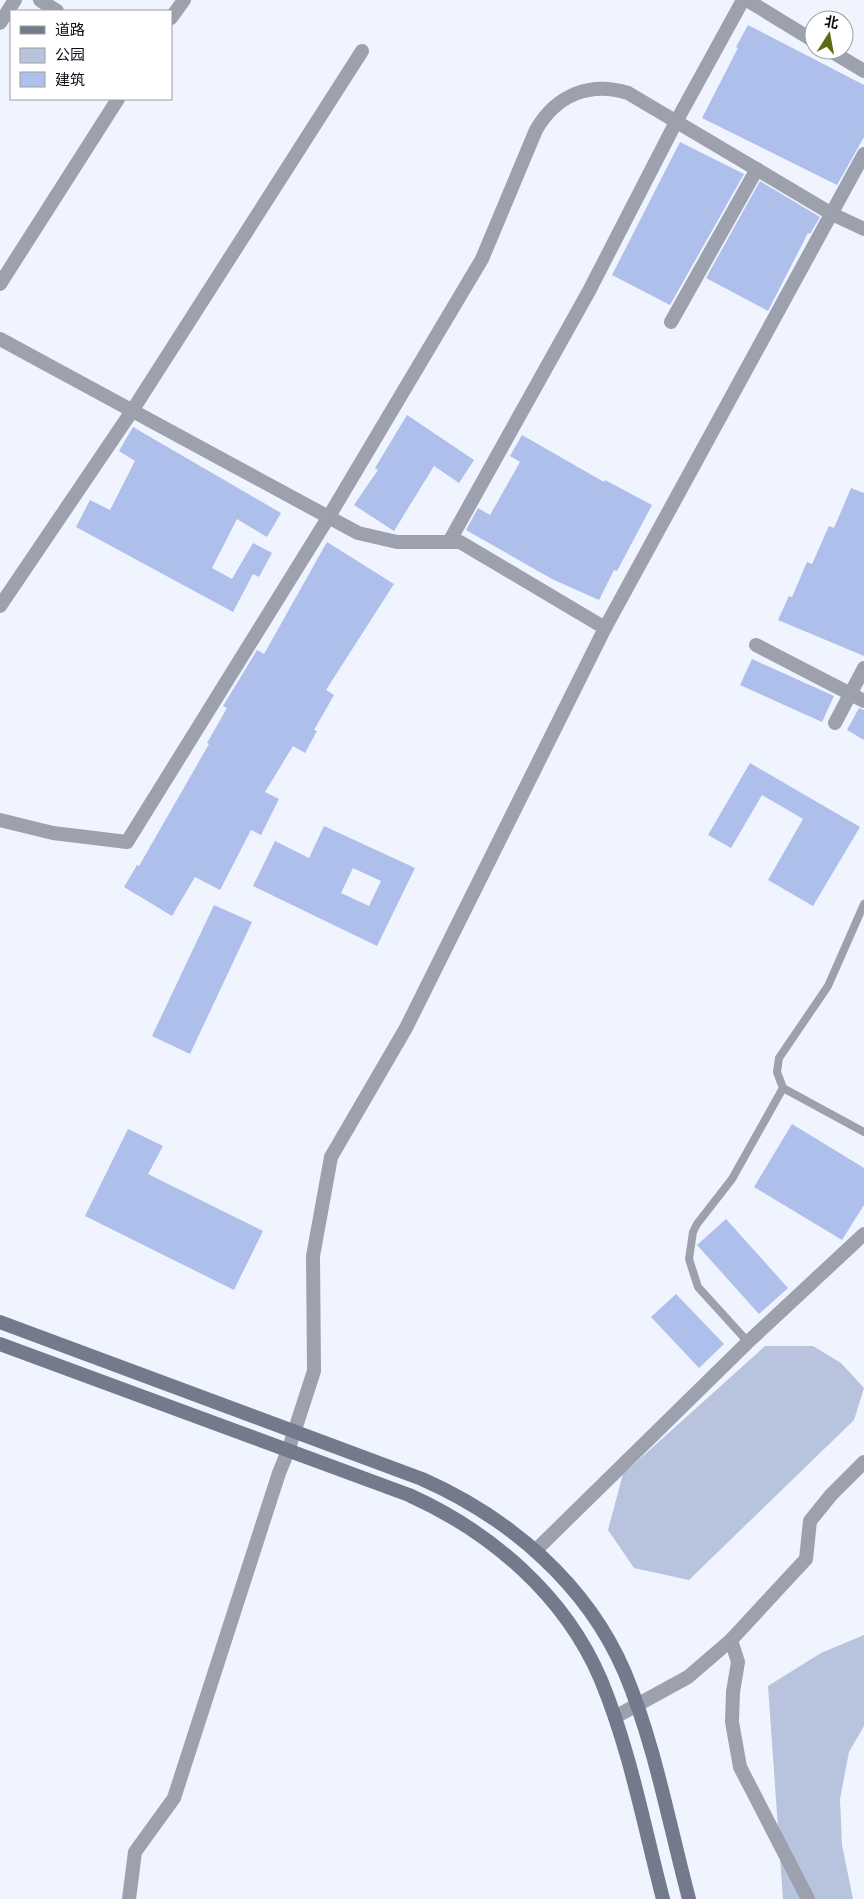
<svg xmlns="http://www.w3.org/2000/svg" width="864" height="1899" font-family="'Space Grotesk','Noto Sans SC',sans-serif">
	<rect width="100%" height="100%" fill="#eff4ff"/>
	<!-- green -->
	<g fill="#b8c3dd">
		<path d="M765,1346h48l28,17 23,25 -10,32 -165,160 -55,-12 -26,-38 15,-56z"/>
		<path d="M864,1635v91l-15,26 -9,47 2,46 11,54h-70l-15,-213 53,-33z"/>
	</g>
	<!-- building -->
	<g fill="#adbfea" fill-rule="evenodd">
		<path d="M748,25l116,60v52l-27,48 -135,-67 36,-70 -2,-1z"/>
		<path d="M680,142l64,32 -74,131 -58,-30z"/>
		<path d="M760,181l60,36 -10,17 -2,-1 -40,78 -62,-33z"/>
		<path d="M407,415l67,45 -15,23 -25,-17 -40,65 -40,-26 24,-35 -3,-2z"/>
		<path d="M133,427l148,86 -14,24 -30,-18 -25,49 20,11 21,-36 19,10 -13,24 -6,-3 -20,38 -157,-85 14,-27 20,10 25,-49 -16,-10z"/>
		<path d="M522,435l82,47 1,-2 47,25 -35,66 -3,-1 -15,30 -47,-21 -86,-49 12,-22 12,7 30,-53 -10,-6z"/>
		<path d="M851,488l13,5v163l-86,-36 11,-24 3,1 15,-35 5,2 17,-38 5,2z"/>
		<path d="M327,542l67,42 -68,106 8,5 -20,35 3,1 -12,22 -12,-7 -28,46 14,7 -18,36 -10,-5 -31,60 -25,-13 -23,39 -48,-29 13,-22 2,1 70,-122 -2,-1 20,-35 -4,-2 34,-56 7,4z"/>
		<path d="M752,659l82,37 -12,26 -82,-37z"/>
		<path d="M859,708l5,2v30l-17,-10z"/>
		<path d="M750,763l110,64 -47,79 -45,-26 35,-61 -41,-24 -31,53 -23,-13z"/>
		<path d="M324,826l91,42 -38,78 -124,-60 22,-45 34,17zM353,868l28,13 -12,25 -28,-13z"/>
		<path d="M214,905l38,17 -62,132 -38,-18z"/>
		<path d="M792,1124l72,44v37l-22,35 -88,-53z"/>
		<path d="M128,1129l35,17 -15,28 115,57 -29,59 -149,-74z"/>
		<path d="M726,1219l62,69 -29,26 -62,-69z"/>
		<path d="M676,1294l48,50 -25,24 -48,-51z"/>
	</g>
	<g fill="none" stroke-linecap="round" stroke-linejoin="round">
		<!-- service -->
		<g stroke="#9ca1ad" stroke-width="8">
			<path d="M783,1088l-6,-16 2,-14 49,-72 36,-82"/>
			<path d="M748,1342l-50,-55 -9,-28 4,-27 4,-8 35,-45 51,-91 81,44"/>
		</g>
		<!-- minor -->
		<g stroke="#9ca1ad" stroke-width="14">
			<path d="M40,0l17,11"/>
			<path d="M747,0l67,41"/>
			<path d="M171,18l13,-18"/>
			<path d="M0,23l15,-23"/>
			<path d="M829,50l35,21"/>
			<path d="M0,284l118,-185"/>
			<path d="M671,322l86,-153"/>
			<path d="M449,542l140,-251 87,-169 67,-122"/>
			<path d="M0,606l132,-195 230,-360"/>
			<path d="M605,628l259,-474"/>
			<path d="M756,645l108,56"/>
			<path d="M835,723l29,-55"/>
			<path d="M0,820l53,13 74,9 201,-324 154,-259 54,-129c20,-35 54,-49 92,-37l204,121 32,15"/>
			<path d="M536,1550l212,-208 116,-108"/>
			<path d="M731,1640l7,22 -5,30 -1,30 8,45 68,132"/>
			<path d="M615,1717l73,-40 43,-37 75,-81 4,-38 21,-26 33,-33"/>
			<path d="M129,1899l6,-47 39,-54 105,-325 9,-22"/>
		</g>
		<!-- tertiary -->
		<path stroke="#9ca1ad" stroke-width="14" d="M0,339l358,194 39,9h63l145,86 -199,400 -75,129 -18,99 1,115 -26,80"/>
		<!-- secondary -->
		<g stroke="#737a8b" stroke-width="14">
			<path d="M0,1322l422,157c88,39 165,105 203,194 30,72 44,151 64,226"/>
			<path d="M0,1344l409,151c82,37 156,100 192,185 29,70 43,146 62,219"/>
		</g>
	</g>
	<!-- legend -->
	<rect x="10" y="10" width="162" height="90" fill="#ffffff" stroke="#9d9fa2"/>
	<rect x="20" y="26" width="25" height="8" fill="#737a8b" stroke="#9d9fa2"/>
	<text x="55" y="35" font-size="15" fill="#0b0e17">道路</text>
	<rect x="20" y="48" width="25" height="15" fill="#b8c3dd" stroke="#9d9fa2"/>
	<text x="55" y="60" font-size="15" fill="#0b0e17">公园</text>
	<rect x="20" y="72" width="25" height="15" fill="#adbfea" stroke="#9d9fa2"/>
	<text x="55" y="85" font-size="15" fill="#0b0e17">建筑</text>
	<!-- north arrow -->
	<g transform="translate(829 35) rotate(11)"><circle r="24" fill="#ffffff" stroke="#9d9fa2"/>
	<path d="M0-4L9 19L0 12L-9 19Z" fill="#5f6b13"/>
	<text y="-8" font-size="14" font-weight="bold" text-anchor="middle" fill="#0b0e17">北</text>
	</g>
</svg>
